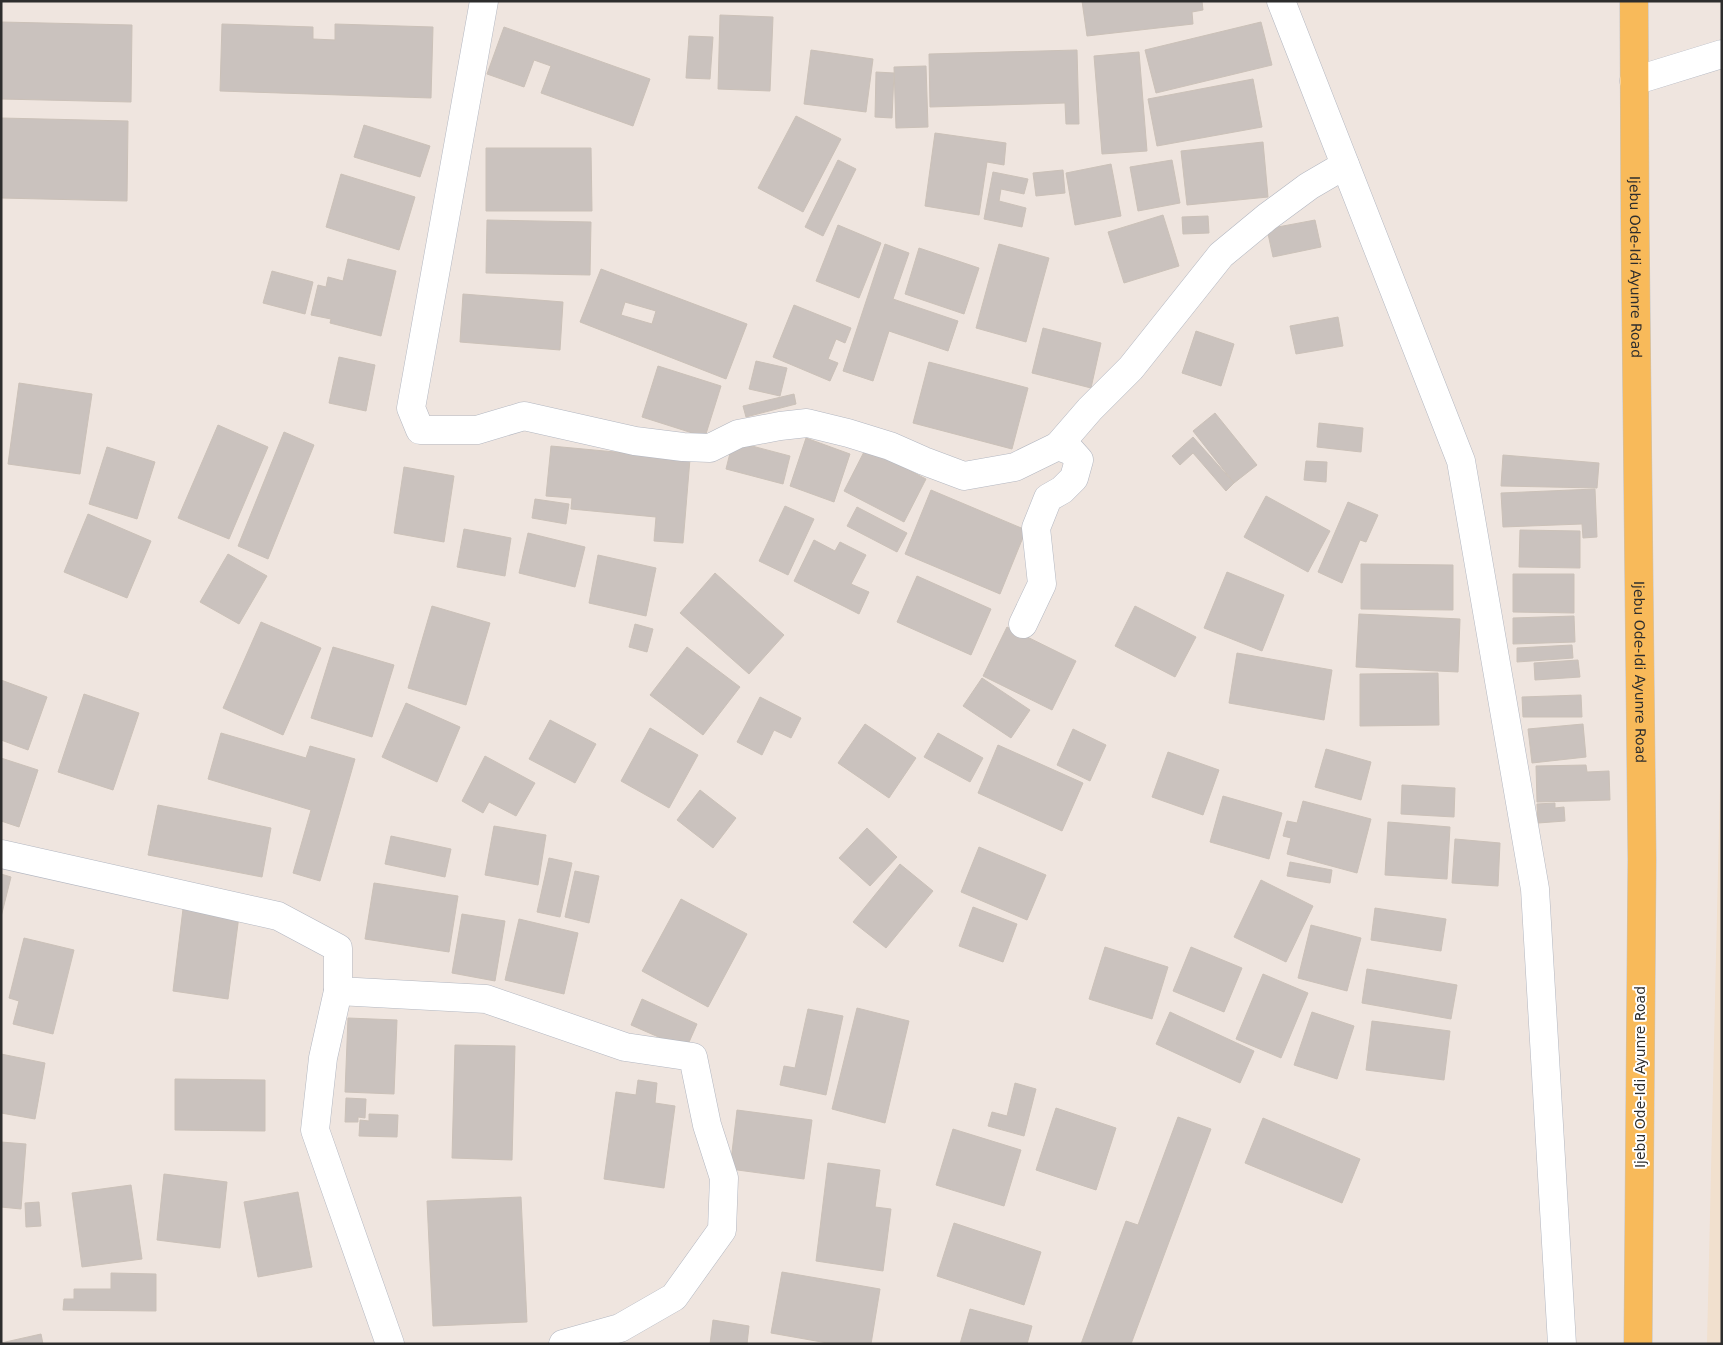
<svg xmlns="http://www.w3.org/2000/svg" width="1723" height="1345" font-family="'DejaVu Sans',sans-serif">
	<rect width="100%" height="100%" fill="#efe5df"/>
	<!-- education -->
	<path fill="#f1e0ce" d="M1722,699v645h-15z"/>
	<!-- building -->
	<g fill="#cac2be" stroke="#cbc1b8" fill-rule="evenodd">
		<path d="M1082,1h120l1,9 -11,2 1,12 -106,12z"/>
		<path d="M720,15l53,2 -3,74 -52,-2z"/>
		<path d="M1,22l131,3 -1,77 -130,-3z"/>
		<path d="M1261,22l11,43 -116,28 -11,-43z"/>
		<path d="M222,24l91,3v12l22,1v-16l98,3 -2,71 -211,-7z"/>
		<path d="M504,27l146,52 -17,47 -92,-33 10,-27 -17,-6 -10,27 -37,-13z"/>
		<path d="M689,36l24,1 -3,42 -24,-1z"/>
		<path d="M811,50l62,9 -7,53 -62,-8z"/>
		<path d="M1077,50l2,74h-13l-1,-21 -135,4 -1,-53z"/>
		<path d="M1139,52l8,99 -45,3 -8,-98z"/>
		<path d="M926,66l2,61 -32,1 -2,-61z"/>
		<path d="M876,72l18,1 -2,45 -17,-1z"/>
		<path d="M1253,79l9,48 -105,19 -9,-47z"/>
		<path d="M796,116l45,23 -38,73 -45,-24z"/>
		<path d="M1,118l127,3 -1,80 -126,-3z"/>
		<path d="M364,125l66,21 -10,31 -66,-20z"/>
		<path d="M935,133l71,10 -2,22 -17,-3 -8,53 -54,-9z"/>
		<path d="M1263,142l5,55 -81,8 -6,-54z"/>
		<path d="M486,148h105l1,63h-106z"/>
		<path d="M838,160l18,9 -33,67 -18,-9z"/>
		<path d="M1172,160l8,43 -42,8 -8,-44z"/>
		<path d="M1111,164l10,52 -46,9 -9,-52z"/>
		<path d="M1063,170l2,23 -29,3 -3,-23z"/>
		<path d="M993,172l35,7 -4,15 -23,-5 -2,12 27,7 -4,19 -38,-8z"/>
		<path d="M341,174l74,23 -16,53 -73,-23z"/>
		<path d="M1163,215l16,51 -55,17 -16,-51z"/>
		<path d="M1208,216l1,17 -26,1 -1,-17z"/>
		<path d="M487,220l104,2 -1,53 -104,-2z"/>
		<path d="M1315,220l6,27 -48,10 -6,-28z"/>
		<path d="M838,225l43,18 -22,55 -43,-17z"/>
		<path d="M885,244l24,9 -16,46 65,22 -10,30 -59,-20 -16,50 -30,-10z"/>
		<path d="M999,244l50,14 -23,84 -50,-14z"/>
		<path d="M919,248l60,20 -15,46 -59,-20z"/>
		<path d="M348,259l48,12 -15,65 -51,-13 1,-4 -20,-4 7,-30 8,2 2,-10 15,4z"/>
		<path d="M601,269l146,55 -21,55 -146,-57zM625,302l31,9 -4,13 -31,-9z"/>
		<path d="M272,271l41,11 -8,32 -42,-11z"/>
		<path d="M463,294l100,8 -3,48 -100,-8z"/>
		<path d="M794,305l57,23 -6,15 -9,-4 -8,20 10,4 -8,18 -57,-24z"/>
		<path d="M1338,317l5,29 -47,8 -6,-28z"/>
		<path d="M1043,328l58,15 -10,45 -59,-15z"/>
		<path d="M1196,331l38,13 -13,42 -39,-13z"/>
		<path d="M339,357l36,8 -9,46 -37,-8z"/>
		<path d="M756,361l31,7 -7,28 -31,-7z"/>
		<path d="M929,362l99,26 -16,61 -99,-26z"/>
		<path d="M658,366l63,20 -16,51 -63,-20z"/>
		<path d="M19,383l73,11 -12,80 -72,-10z"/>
		<path d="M794,394l2,10 -50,13 -3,-11z"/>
		<path d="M1215,413l42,52 -23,18 -41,-52z"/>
		<path d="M1319,423l44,5 -2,24 -44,-5z"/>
		<path d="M218,425l50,22 -39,92 -51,-21z"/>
		<path d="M284,432l30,13 -46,114 -30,-13z"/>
		<path d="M1193,437l41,46 -8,8 -33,-38 -13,12 -8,-9z"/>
		<path d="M806,438l44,16 -16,48 -44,-16z"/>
		<path d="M733,441l57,15 -7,28 -57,-15z"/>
		<path d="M551,446l139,13 -7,84 -29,-2 2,-24 -85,-8 1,-11 -26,-2z"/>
		<path d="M107,447l48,15 -18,57 -48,-15z"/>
		<path d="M866,448l60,31 -22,43 -60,-31z"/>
		<path d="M1503,455l96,8 -2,25 -96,-2z"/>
		<path d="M1306,461l21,1 -1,20 -22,-2z"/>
		<path d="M404,467l50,9 -10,66 -50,-9z"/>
		<path d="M1595,489l2,48 -14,1 -1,-14 -79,3 -2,-34z"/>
		<path d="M931,490l95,40 -26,64 -95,-40z"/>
		<path d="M1266,496l64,35 -22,41 -64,-35z"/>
		<path d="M535,499l34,5 -3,20 -34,-6z"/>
		<path d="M1348,502l30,13 -12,27 -6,-2 -18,43 -24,-11z"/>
		<path d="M785,506l29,13 -26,56 -29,-14z"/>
		<path d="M857,507l50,26 -10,19 -50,-26z"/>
		<path d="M88,514l63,27 -24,57 -63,-26z"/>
		<path d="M464,529l47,9 -6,38 -48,-9z"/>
		<path d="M1520,530l60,1v37l-61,-1z"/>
		<path d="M528,533l57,14 -10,40 -56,-14z"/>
		<path d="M814,540l21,11 5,-9 26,13 -15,29 18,8 -10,22 -65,-33z"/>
		<path d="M228,554l39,22 -28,48 -39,-22z"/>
		<path d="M598,555l58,13 -10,48 -57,-13z"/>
		<path d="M1361,564l92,1v45l-92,-1z"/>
		<path d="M1227,572l57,23 -22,56 -58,-23z"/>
		<path d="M715,573l69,62 -35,39 -69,-61z"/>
		<path d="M1513,574h61v39l-61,-1z"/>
		<path d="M917,576l74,33 -20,46 -74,-33z"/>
		<path d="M432,606l58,17 -24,82 -58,-17z"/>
		<path d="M1135,606l61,31 -21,40 -60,-31z"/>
		<path d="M1359,614l101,5 -2,53 -102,-5z"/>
		<path d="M1574,616l1,26 -62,2v-26z"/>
		<path d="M261,622l60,26 -38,87 -60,-27z"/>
		<path d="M635,624l18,5 -6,23 -18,-5z"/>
		<path d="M1007,627l69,34 -24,49 -69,-34z"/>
		<path d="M1572,645l1,13 -56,4v-14z"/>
		<path d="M333,647l61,18 -22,72 -61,-19z"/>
		<path d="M687,647l53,40 -37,48 -53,-40z"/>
		<path d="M1237,653l95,17 -8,50 -95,-17z"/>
		<path d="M1578,660l2,17 -45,3 -1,-17z"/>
		<path d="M1438,673l1,52 -79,1v-52z"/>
		<path d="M982,678l48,32 -19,28 -48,-32z"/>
		<path d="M1,680l46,17 -19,53 -27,-10z"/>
		<path d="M84,694l55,19 -26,77 -55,-18z"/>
		<path d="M1581,695l1,22h-59l-1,-20z"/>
		<path d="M760,697l41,21 -10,20 -17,-8 -12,25 -25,-13z"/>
		<path d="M406,703l54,24 -23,55 -55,-25z"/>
		<path d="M550,720l46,24 -21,39 -46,-24z"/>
		<path d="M865,724l51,34 -27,40 -51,-35z"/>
		<path d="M1583,724l3,33 -54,6 -4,-34z"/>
		<path d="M650,728l48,27 -29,53 -48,-27z"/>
		<path d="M1073,729l33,16 -16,36 -33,-16z"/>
		<path d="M221,733l85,25 4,-12 45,13 -35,122 -27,-8 18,-63 -103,-31z"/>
		<path d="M938,733l45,25 -13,24 -46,-25z"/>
		<path d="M998,745l85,38 -21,48 -84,-38z"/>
		<path d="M1326,749l45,13 -10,38 -46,-13z"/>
		<path d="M1168,752l51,18 -16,45 -51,-18z"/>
		<path d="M485,756l50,27 -19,33 -27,-14 -6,11 -21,-12z"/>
		<path d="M1,758l37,12 -19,57 -18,-6z"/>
		<path d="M1586,765l1,7 22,-1 1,29 -73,2 -1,-36z"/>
		<path d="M1402,785l53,3 -1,29 -53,-3z"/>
		<path d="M700,790l36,28 -23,30 -36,-28z"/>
		<path d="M1223,796l59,17 -13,46 -59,-17z"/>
		<path d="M1303,801l68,18 -14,54 -70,-19 4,-16 -8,-2 4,-15 10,2z"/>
		<path d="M1555,803v5l9,-1 1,14 -27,2 -1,-19z"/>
		<path d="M158,805l113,23 -9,49 -114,-22z"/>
		<path d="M1388,822l62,5 -3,52 -62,-4z"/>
		<path d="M494,826l52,9 -8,50 -53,-10z"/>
		<path d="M867,828l30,29 -27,29 -31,-28z"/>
		<path d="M391,836l60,13 -6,28 -60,-13z"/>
		<path d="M1455,839l45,4 -2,43 -46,-3z"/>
		<path d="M979,847l67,28 -19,45 -66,-28z"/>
		<path d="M549,858l23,5 -12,54 -23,-5z"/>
		<path d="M1290,862l42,8 -2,13 -43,-7z"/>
		<path d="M900,864l33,27 -47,57 -33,-26z"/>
		<path d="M575,871l24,5 -10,47 -24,-6z"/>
		<path d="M1,874l10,3 -10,40z"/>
		<path d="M1261,880l52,26 -27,56 -52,-25z"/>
		<path d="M374,883l84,13 -9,56 -84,-13z"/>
		<path d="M681,899l66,35 -39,73 -66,-36z"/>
		<path d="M973,907l44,17 -14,38 -44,-16z"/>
		<path d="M1375,908l71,11 -5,32 -70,-11z"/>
		<path d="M183,909l56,7 -11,83 -55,-8z"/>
		<path d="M462,914l43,7 -10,60 -43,-8z"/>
		<path d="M519,919l59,14 -14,61 -59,-14z"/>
		<path d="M1311,925l50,13 -14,53 -49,-13z"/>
		<path d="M24,938l50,12 -21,84 -40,-10 6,-23 -10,-3z"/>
		<path d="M1105,947l63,20 -16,52 -63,-20z"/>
		<path d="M1191,947l51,21 -18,44 -51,-21z"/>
		<path d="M1367,969l90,16 -6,34 -89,-16z"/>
		<path d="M1263,974l45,19 -27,65 -45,-19z"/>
		<path d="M642,999l55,25 -11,25 -55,-24z"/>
		<path d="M857,1008l52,13 -24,102 -53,-14z"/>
		<path d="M808,1009l35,7 -17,79 -46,-10 4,-19 11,2z"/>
		<path d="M1170,1012l84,39 -14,32 -84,-39z"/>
		<path d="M1312,1012l42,14 -17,53 -43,-14z"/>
		<path d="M348,1018l49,2 -3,74 -49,-2z"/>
		<path d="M1372,1021l78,10 -6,49 -78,-10z"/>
		<path d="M455,1045l60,1 -3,114 -60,-2z"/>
		<path d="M1,1054l44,9 -10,56 -34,-6z"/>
		<path d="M175,1079l90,1v51l-90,-1z"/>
		<path d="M638,1080l19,3 -2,20 20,3 -11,82 -60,-9 12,-87 20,3z"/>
		<path d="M1015,1083l21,6 -12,47 -36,-10 4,-14 15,4z"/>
		<path d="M346,1098l20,1 -1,19 -7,-1v5h-13z"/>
		<path d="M1056,1108l60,20 -20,62 -60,-20z"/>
		<path d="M737,1110l75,10 -8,59 -74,-10z"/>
		<path d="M369,1114l29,1 -1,22 -38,-1 1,-16 9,1z"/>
		<path d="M1178,1117l33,12 -80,215h-50l45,-123 12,4z"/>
		<path d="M1263,1118l97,41 -18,44 -97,-40z"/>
		<path d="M953,1129l68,21 -17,56 -68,-21z"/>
		<path d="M1,1142l25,2 -5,65 -20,-2z"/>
		<path d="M828,1163l52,7 -5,37 16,2 -8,62 -67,-10z"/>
		<path d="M164,1174l63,8 -7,66 -63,-8z"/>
		<path d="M131,1185l11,74 -60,8 -10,-74z"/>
		<path d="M298,1192l14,75 -54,10 -14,-75z"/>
		<path d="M521,1197l6,125 -94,4 -6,-125z"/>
		<path d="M39,1202l2,24 -15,1 -1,-24z"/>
		<path d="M954,1223l87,29 -17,53 -87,-29z"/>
		<path d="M782,1272l98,17 -9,55h-38l-62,-11z"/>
		<path d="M111,1273l45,1v37l-93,-1 1,-11h10v-10h37z"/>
		<path d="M970,1309l62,17 -5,18h-67z"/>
		<path d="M713,1320l36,6 -2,18h-37z"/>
		<path d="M41,1334l2,10h-42v-1z"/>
	</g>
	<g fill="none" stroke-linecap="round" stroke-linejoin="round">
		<defs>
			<g id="minor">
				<path d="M484,1l-73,407 9,22h57l47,-14 111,25 48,6 27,1 28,-14 42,-8 27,-3 41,10 42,13 34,15 40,15 51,-9 43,-21 32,-37 41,-41 90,-113 46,-38 42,-31 36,-21"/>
				<path d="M1281,1l180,460 74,428 27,455"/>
				<path d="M1634,81l88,-27"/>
				<path d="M1023,624l19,-40 -6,-56 12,-30 14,-8 12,-12 5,-18 -8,-9 -13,-5"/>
				<path d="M1,854l277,62 60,32v43l-15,67 -8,72 75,214"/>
				<path d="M338,991l148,8 139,48 68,10 14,68 17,53 -2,52 -48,67 -54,31 -57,16"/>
			</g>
			<g id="primary">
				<path id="s1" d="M1634,1l1,219 7,639 -4,485"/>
			</g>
		</defs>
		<!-- minor casing -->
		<use href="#minor" stroke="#b3b7c1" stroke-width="29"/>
		<!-- primary casing -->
		<use href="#primary" stroke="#c4c4c4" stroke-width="29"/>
		<!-- minor -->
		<use href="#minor" stroke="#fff" stroke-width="28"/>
		<!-- primary -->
		<use href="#primary" stroke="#f8ba5a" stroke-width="28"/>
	</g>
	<g text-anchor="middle" stroke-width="4" stroke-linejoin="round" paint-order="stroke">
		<!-- street labels -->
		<g font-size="14" fill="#2d2d2d" stroke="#fff">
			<text dy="5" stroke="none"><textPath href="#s1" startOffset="266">Ijebu Ode-Idi Ayunre Road</textPath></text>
			<text dy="5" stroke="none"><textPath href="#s1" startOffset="671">Ijebu Ode-Idi Ayunre Road</textPath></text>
			<text transform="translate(1640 1077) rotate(-90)" y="5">Ijebu Ode-Idi Ayunre Road</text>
		</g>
	</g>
	<!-- border -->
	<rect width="1723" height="1345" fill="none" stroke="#2d2d2d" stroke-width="5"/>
</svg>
